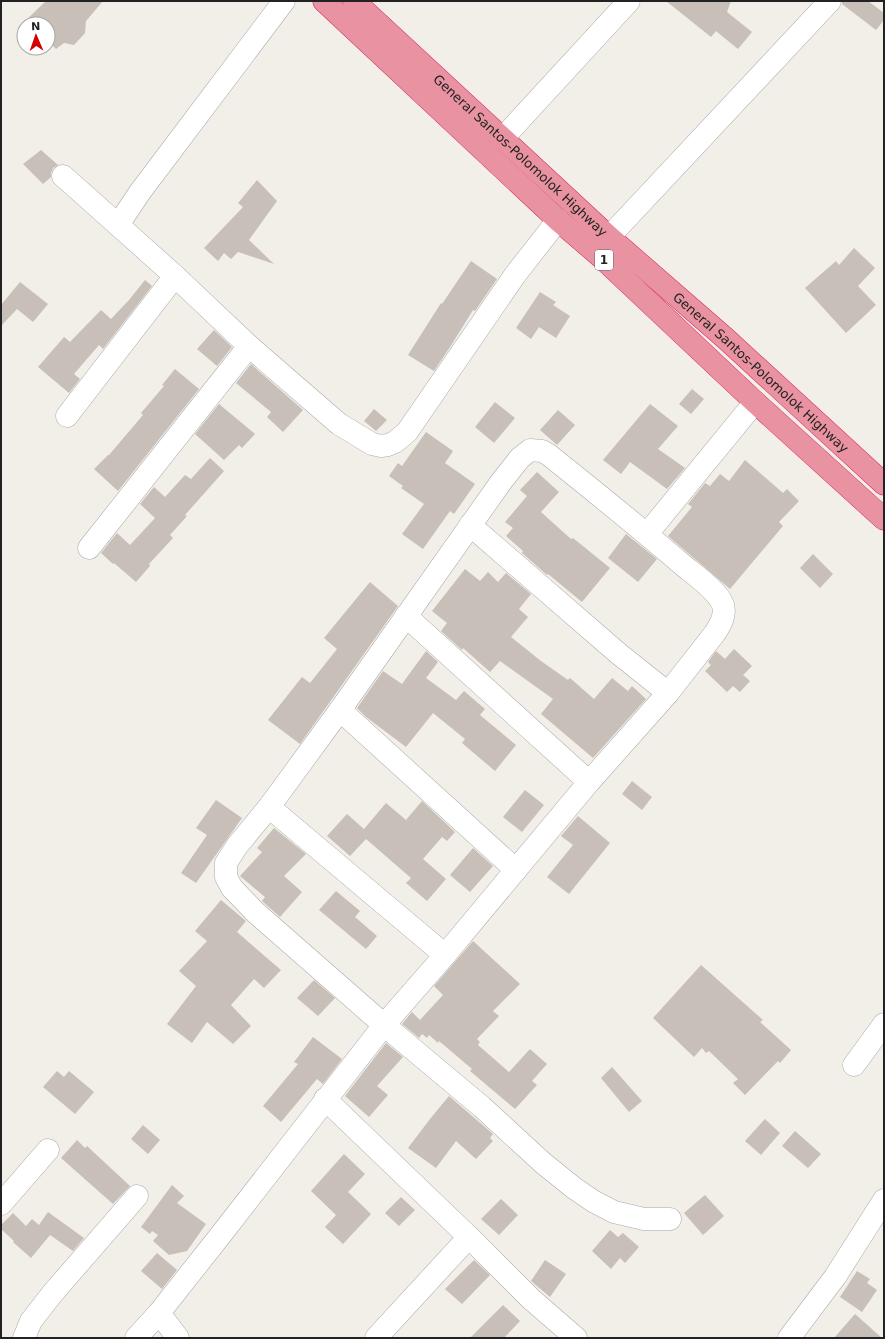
<svg xmlns="http://www.w3.org/2000/svg" width="885" height="1339" font-family="'DejaVu Sans',sans-serif">
	<rect width="100%" height="100%" fill="#f2efe9"/>
	<!-- building -->
	<g fill="#c7bfb8">
		<path d="M46,1h57l-17,20 -1,12 -11,12 -10,-2 -8,6 -8,-8v-17h-26z"/>
		<path d="M666,1h65l-4,11 25,20 -14,17 -22,-18 -5,6z"/>
		<path d="M842,1h26l16,12v7l-8,10 -34,-26z"/>
		<path d="M41,150l17,15 -5,3 -2,5v4l-8,7 -20,-20z"/>
		<path d="M257,180l20,21 -28,39 25,24 -36,-12 -7,7 -7,-6 -6,8 -14,-13 39,-41 -5,-4z"/>
		<path d="M854,248l21,20 -17,18 18,19 -30,28 -41,-45 31,-27 3,4z"/>
		<path d="M471,261l26,18 -22,32 -2,-1 -21,34 -18,27 -26,-16 33,-52 1,1z"/>
		<path d="M145,280l7,6 -49,63 -4,-4 -25,29 6,5 -11,14 -31,-26 26,-30 6,5 31,-32 10,9 18,-19z"/>
		<path d="M20,282l28,22 -15,18 -16,-13 -16,17v-21z"/>
		<path d="M540,292l16,10 -3,3 17,11 -14,22 -17,-11 -8,12 -15,-11z"/>
		<path d="M214,330l18,17 -15,19 -20,-17z"/>
		<path d="M251,364l52,46 -20,22 -16,-15 4,-5 -35,-29z"/>
		<path d="M175,369l24,20 -81,102 -24,-22 14,-14h1l34,-40 -2,-2 23,-27 -2,-1z"/>
		<path d="M692,389l12,10 -13,15 -12,-10z"/>
		<path d="M495,402l20,16 -21,25 -19,-16z"/>
		<path d="M219,404l36,30 -13,14 -3,-3 -15,15 -29,-26z"/>
		<path d="M650,404l28,22 -20,23 27,19 -18,21 -37,-27 -9,12 -18,-14z"/>
		<path d="M374,409l13,11 -11,11 -12,-10z"/>
		<path d="M558,410l17,15 -18,20 -17,-15z"/>
		<path d="M426,432l27,19 -8,12 30,21 -21,30 -4,-3 -27,38 -21,-15 22,-30 -23,-16 2,-2 -14,-10 9,-13 4,3z"/>
		<path d="M210,458l14,13 -39,44 2,1 -17,19 3,3 -24,26 1,2 -14,16 -22,-19 -1,1 -12,-11 16,-20 13,12 25,-27 -15,-14 14,-17 11,10 20,-22 6,4z"/>
		<path d="M745,460l38,33 4,-4 12,12 -20,21 4,4 -53,63 -62,-53 24,-29 -4,-3 17,-21 5,3 10,-12 9,7z"/>
		<path d="M537,472l22,20 -18,20 30,27 2,-1 37,30 -28,34 -34,-28 -1,1 -25,-22 1,-2 -17,-15 7,-8 -8,-6 22,-26 -7,-6z"/>
		<path d="M626,534l31,25 -19,23 -30,-24z"/>
		<path d="M813,554l20,20 -13,14 -20,-20z"/>
		<path d="M465,569l15,12 8,-9 10,10 8,-9 25,21 -12,15 9,8 -17,20 30,24 27,19 2,-2 24,21 18,-21 16,13 4,-5 14,13 -53,59 -52,-44 12,-15 -53,-38 -10,11 -27,-24 -1,2 -21,-19 6,-8 -15,-12z"/>
		<path d="M370,582l28,24 -98,138 -32,-24 34,-43 8,6 27,-34 -13,-11z"/>
		<path d="M734,649l18,17 -9,9 7,6 -10,11 -7,-6 -6,6 -22,-21 6,-6 -3,-3 8,-11 9,8z"/>
		<path d="M426,651l12,11 -12,16 30,22 8,-9 21,18 -5,6 36,30 -21,26 -33,-28 3,-4 -32,-26 -27,34 -40,-30 -9,-9 26,-37 19,13z"/>
		<path d="M632,781l20,16 -10,13 -20,-16z"/>
		<path d="M525,790l19,15 -22,27 -19,-15z"/>
		<path d="M216,800l26,18 -46,65 -15,-10 26,-38 -11,-7z"/>
		<path d="M422,801l33,31 -8,9 -5,-4 -19,22 23,20 -19,22 -21,-18 5,-5 -45,-39 -16,17 -23,-20 20,-22 17,15 22,-26 20,17z"/>
		<path d="M578,816l32,27 -41,51 -22,-17 26,-32 -12,-9z"/>
		<path d="M274,828l32,26 -22,22 18,16 -22,25 -18,-16 3,-4 -25,-21 22,-24 -5,-4z"/>
		<path d="M473,848l20,18 -23,26 -20,-17z"/>
		<path d="M336,891l24,20 -5,6 22,19 -11,13 -47,-39z"/>
		<path d="M221,900l25,21 -9,11 44,38 -17,18 -10,-9 -23,26 20,21 -18,18 -26,-22 -15,21 -25,-19 29,-38 -17,-15 28,-30 -12,-10z"/>
		<path d="M473,941l47,43 -27,27 6,5 -22,23 3,3 -2,3 31,27 21,-23 17,15 -15,17 5,4 -22,24 -45,-38 2,-2 -33,-28 -1,2 -9,-8 -2,3 -5,-4 -3,4 -17,-14 10,-12 8,8 23,-25 -9,-9z"/>
		<path d="M701,965l62,55 -3,2 31,28 -11,13 -2,-2 -33,34 -12,-12 5,-4 -29,-28 -3,2 -4,-5 -8,9 -41,-39z"/>
		<path d="M314,980l21,18 -17,18 -21,-18z"/>
		<path d="M313,1037l29,22 -19,25 -6,-5 -36,43 -18,-16 35,-42 -4,-2z"/>
		<path d="M386,1043l17,14 -26,29 11,9 -19,22 -24,-21z"/>
		<path d="M612,1067l30,34 -13,11 -28,-34z"/>
		<path d="M57,1071l7,6 5,-6 25,21 -19,22 -32,-27z"/>
		<path d="M449,1096l44,38 -3,4 3,3 -17,18 -20,-18 -20,27 -28,-20 22,-29z"/>
		<path d="M765,1119l15,14 -19,22 -16,-14z"/>
		<path d="M143,1125l17,15 -12,14 -17,-15z"/>
		<path d="M795,1131l26,23 -13,14 -26,-22z"/>
		<path d="M77,1140l8,8 2,-2 43,40 -17,18 -52,-46z"/>
		<path d="M344,1154l21,20 -17,18 23,22 -28,30 -18,-17 11,-12 -25,-24z"/>
		<path d="M172,1185l12,11 -7,7 29,21 -19,27 -18,4 -16,-14 5,-6 -6,-4 -2,3 -9,-7z"/>
		<path d="M705,1195l19,21 -21,19 -19,-22z"/>
		<path d="M401,1197l14,13 -16,16 -14,-13z"/>
		<path d="M501,1199l17,16 -19,20 -18,-16z"/>
		<path d="M48,1212l36,26 -11,13 -23,-16 -19,23 -18,-16 1,-1 -13,-12v-4l12,-12 13,13 6,-7 7,6z"/>
		<path d="M610,1230l8,7 5,-4 16,14 -14,16 -5,-5 -9,11 -19,-18z"/>
		<path d="M157,1253l20,17 -15,19 -21,-18z"/>
		<path d="M474,1260l16,15 -28,29 -17,-15z"/>
		<path d="M545,1260l21,14 -16,23 -19,-16z"/>
		<path d="M857,1271l13,8 -3,4 10,7 -15,22 -22,-15z"/>
		<path d="M503,1305l17,16 -16,17h-34z"/>
		<path d="M855,1314l27,24h-48z"/>
	</g>
	<g fill="none" stroke-linecap="round" stroke-linejoin="round">
		<defs>
			<g id="minor">
				<path d="M284,1l-144,191 -22,33 57,51 74,70 90,78 33,20 9,2 7,-1 7,-3 12,-10 108,-157 43,-55"/>
				<path d="M503,138l126,-137"/>
				<path d="M63,176l55,49"/>
				<path d="M609,237l221,-236"/>
				<path d="M67,416l108,-140"/>
				<path d="M470,525l149,129 49,39"/>
				<path d="M647,534l108,-132"/>
				<path d="M89,548l160,-202"/>
				<path d="M406,616l183,166"/>
				<path d="M340,710l176,160"/>
				<path d="M269,807l176,148"/>
				<path d="M854,1065l30,-41"/>
				<path d="M325,1099l144,138 62,62 45,39"/>
				<path d="M1,1204l47,-54"/>
				<path d="M159,1313l19,25"/>
				<path d="M24,1338l7,-17 21,-27 85,-98"/>
				<path d="M136,1338l23,-25 64,-81 161,-207 61,-70 144,-173 79,-89 47,-60c6,-9 11,-18 8,-28 -5,-14 -28,-30 -39,-39 -44,-38 -90,-75 -135,-111l-7,-4 -12,-1 -10,8 -19,24 -161,228 -71,97 -32,39 -11,17v14l6,11 23,24 129,113 98,82 61,56 31,25 19,13 21,11 30,7h26"/>
				<path d="M376,1338l93,-101"/>
				<path d="M789,1338l46,-61 49,-77"/>
			</g>
			<g id="highway">
				<path d="M324,1l234,219 43,37 154,145 129,117"/>
				<path id="s1" d="M354,1l255,236 116,101 159,146"/>
			</g>
		</defs>
		<!-- minor casing -->
		<use href="#minor" stroke="#a9a9a9" stroke-width="23"/>
		<!-- highway casing -->
		<use href="#highway" stroke="#dc2a67" stroke-width="23"/>
		<!-- minor -->
		<use href="#minor" stroke="#fff" stroke-width="22"/>
		<!-- highway -->
		<use href="#highway" stroke="#e892a2" stroke-width="22"/>
	</g>
	<g text-anchor="middle" stroke-width="4" stroke-linejoin="round" paint-order="stroke">
		<!-- shield labels -->
		<rect fill="#fff" stroke="#646464" stroke-width="1" x="595" y="250" width="18" height="20" rx="3"/>
		<g font-size="12" font-weight="bold" fill="#222">
			<text x="604" y="264">1</text>
		</g>
		<!-- street labels -->
		<g font-size="13" fill="#222" stroke="#fff">
			<text dy="5" stroke="none"><textPath href="#s1" startOffset="227">General Santos-Polomolok Highway</textPath></text>
			<text dy="5" stroke="none"><textPath href="#s1" startOffset="551">General Santos-Polomolok Highway</textPath></text>
		</g>
	</g>
	<!-- border -->
	<rect width="885" height="1339" fill="none" stroke="#222222" stroke-width="4"/>
	<!-- north arrow -->
	<g transform="translate(36 36) rotate(358)"><circle r="19" fill="#ffffff" stroke="#a7a7a7"/>
	<path d="M0-3L7 15L0 10L-7 15Z" fill="#d40000"/>
	<text y="-6" font-size="11" font-weight="bold" text-anchor="middle" fill="#222222">N</text>
	</g>
</svg>
